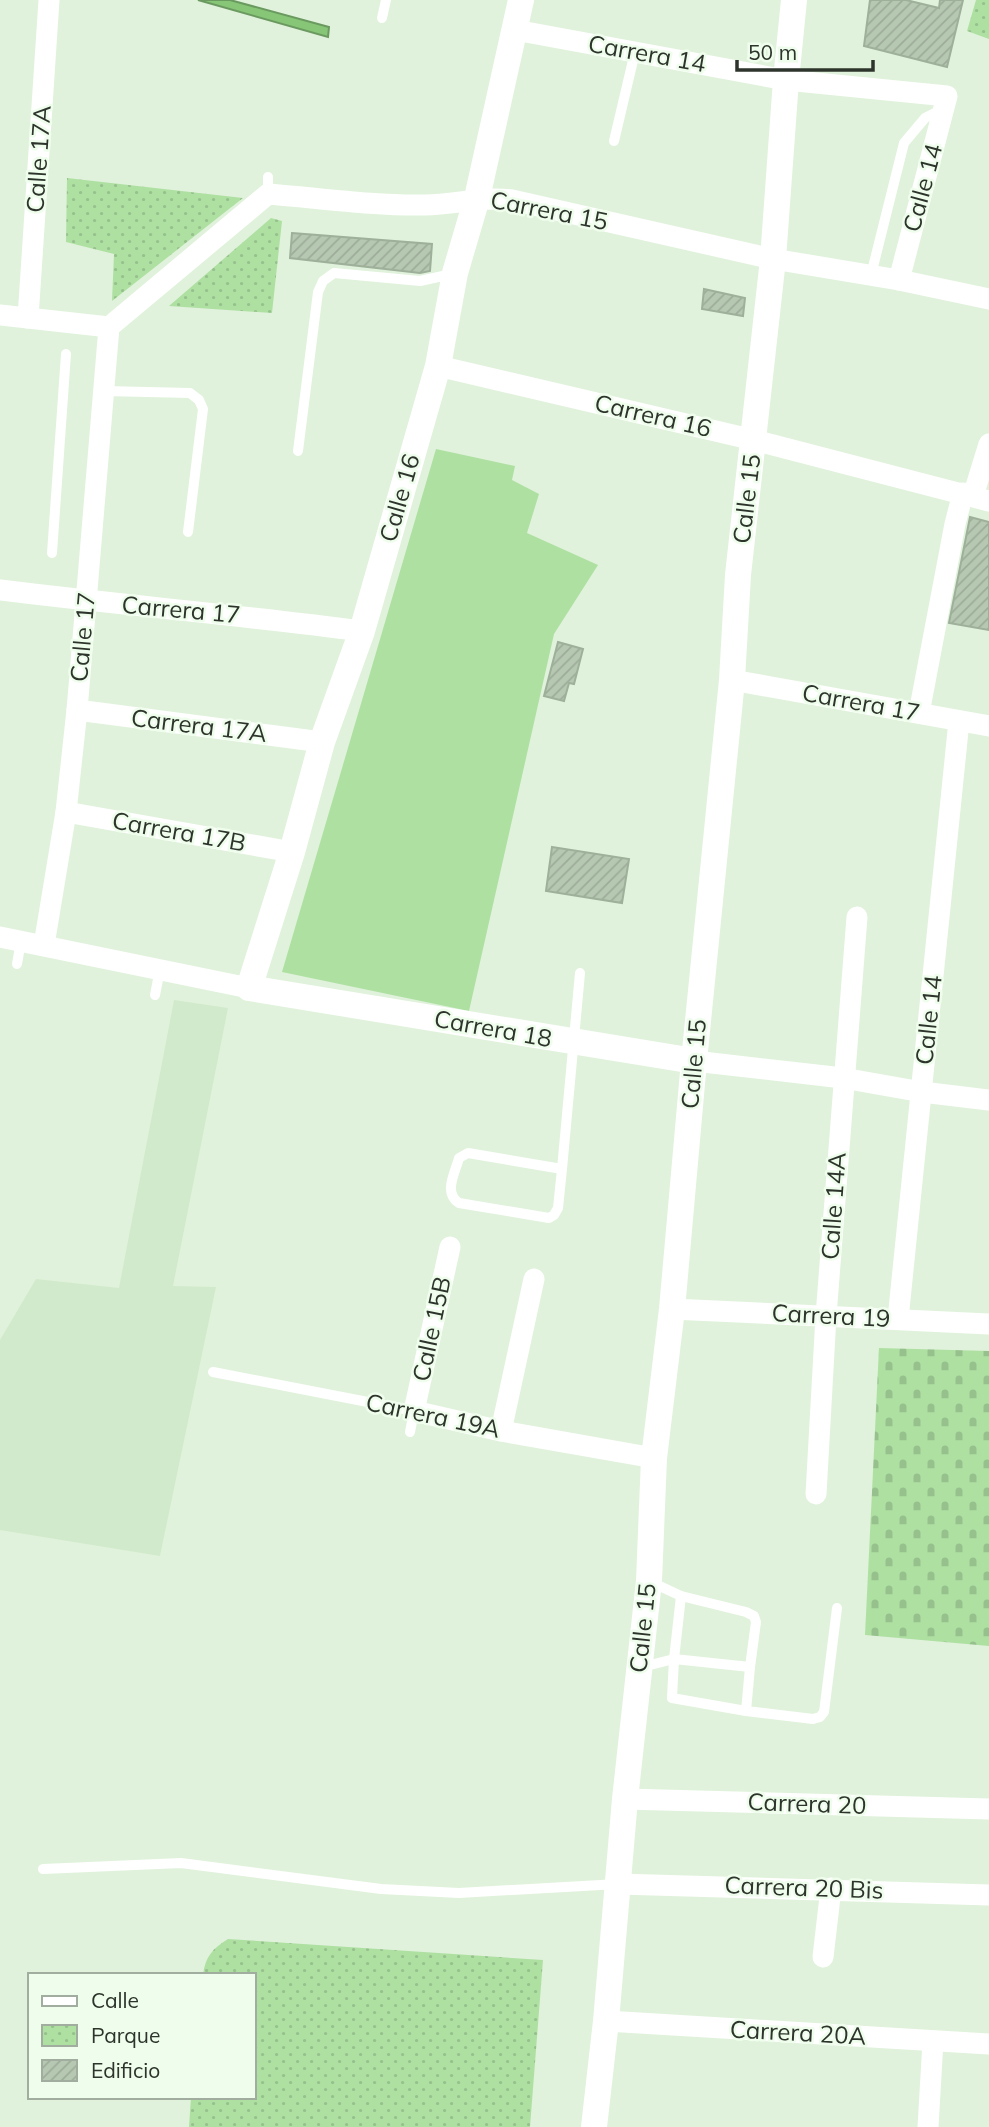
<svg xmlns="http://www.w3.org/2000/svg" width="989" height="2127" font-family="Mulish,sans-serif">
	<defs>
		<pattern id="cemetery-stones" width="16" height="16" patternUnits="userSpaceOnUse" patternTransform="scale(1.75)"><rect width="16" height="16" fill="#aee0a2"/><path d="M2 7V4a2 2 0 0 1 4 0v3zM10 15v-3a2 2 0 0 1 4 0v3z" fill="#96c18c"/></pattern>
		<pattern id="park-dots" width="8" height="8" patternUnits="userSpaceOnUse" patternTransform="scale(1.75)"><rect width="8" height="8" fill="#aee0a2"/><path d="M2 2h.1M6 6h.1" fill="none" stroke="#96c18c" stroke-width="1.8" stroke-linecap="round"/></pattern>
		<pattern id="building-hatch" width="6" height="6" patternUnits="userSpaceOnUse" patternTransform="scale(1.75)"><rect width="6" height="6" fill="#b6c8b2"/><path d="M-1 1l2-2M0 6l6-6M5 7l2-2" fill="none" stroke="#9dac99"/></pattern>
	</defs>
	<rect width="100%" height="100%" fill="#e0f2db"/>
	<!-- built -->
	<path fill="#d2eacc" d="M174,1000l54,8 -55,278 43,1 -56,269 -160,-26v-190l36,-61 83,9z"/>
	<!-- grass -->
	<path fill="#aee0a2" d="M436,449l79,17 -3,14 27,14 -12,39 71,32 -44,69 -85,377 -187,-39z"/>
	<!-- cemetery -->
	<path fill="url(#cemetery-stones)" d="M879,1348l110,3v295l-124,-11z"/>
	<!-- park -->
	<g fill="url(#park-dots)">
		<path d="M976,0h13v39l-22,-8z"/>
		<path d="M67,178l176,20 -131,103 2,-47 -48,-12z"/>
		<path d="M271,218l11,3 -10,92 -103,-7z"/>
		<path d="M228,1939l315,21 -13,167h-341l2,-30h63v-122h-51c2,-18 10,-27 25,-36z"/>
	</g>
	<!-- water -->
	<path fill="#86c676" stroke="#6b9a60" stroke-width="2" d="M198,0h32l99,27 -1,10z"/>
	<!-- building -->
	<g fill="url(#building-hatch)" stroke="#9eb09a" stroke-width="2">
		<path d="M870,0h36l33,8 1,-8h23l-16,67 -83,-21z"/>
		<path d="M292,233l140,11 -2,27 -10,2 -130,-15z"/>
		<path d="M704,289l41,9 -2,18 -41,-7z"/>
		<path d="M970,517l19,5v108l-40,-7z"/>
		<path d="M558,642l25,7 -9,35 -5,-1 -5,18 -20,-5z"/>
		<path d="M552,847l77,12 -7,44 -76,-12z"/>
	</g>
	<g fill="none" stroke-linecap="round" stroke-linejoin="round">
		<!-- service -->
		<g stroke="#fff" stroke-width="10">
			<path d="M382,18l4,-18"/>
			<path d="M614,141l21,-89"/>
			<path d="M268,194v-17"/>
			<path d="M871,275l33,-132 21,-25 18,-9"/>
			<path d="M104,391l86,2 9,7 4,9 -15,123"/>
			<path d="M298,451l20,-159 5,-11 11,-8 86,8 32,-7"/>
			<path d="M52,553l14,-199"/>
			<path d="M17,964l4,-23"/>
			<path d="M155,995l5,-26"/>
			<path d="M562,1169l-94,-16 -9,5c-4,15 -16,35 0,45l90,15 5,-3 4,-7 4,-39 18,-196"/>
			<path d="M213,1372l201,39 -4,21"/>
			<path d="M649,1581l32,15 -7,63 -2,39 74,13"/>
			<path d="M681,1596l65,16 8,4 2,6 -6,45"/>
			<path d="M642,1667l32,-8 76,8 -4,44 67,8 7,-2 4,-5 13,-104"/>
			<path d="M43,1869l138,-6 200,26 78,4 159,-9"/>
		</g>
		<!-- minor -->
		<g stroke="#fff" stroke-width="21">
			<path d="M515,30l271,50 161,16 -48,184"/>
			<path d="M0,315l109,12"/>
			<path d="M28,318l21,-318"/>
			<path d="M109,327l159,-133c51,4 106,12 157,11 30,0 57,-9 87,-5l261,59 126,21 90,19"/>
			<path d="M438,366l316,74 235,61"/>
			<path d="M973,496l16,-52"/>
			<path d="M0,590c120,15 241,25 362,41"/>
			<path d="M732,680l257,46"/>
			<path d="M77,710l245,32"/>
			<path d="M919,713l36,-189 8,-31"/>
			<path d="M66,812l226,40"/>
			<path d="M0,937l249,51"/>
			<path d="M44,945l22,-133 11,-102 32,-383"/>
			<path d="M694,1061l149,17 79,14 67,8"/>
			<path d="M450,1247l-36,164 87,20 153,27"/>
			<path d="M672,1309l317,15"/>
			<path d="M898,1319l61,-598"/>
			<path d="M501,1431l33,-152"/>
			<path d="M816,1494l10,-178 31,-399"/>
			<path d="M625,1799l364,10"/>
			<path d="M618,1884l371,11"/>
			<path d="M823,1957l8,-69"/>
			<path d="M606,2021l383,23"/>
			<path d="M928,2127l5,-86"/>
		</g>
		<!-- tertiary -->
		<g stroke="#fff" stroke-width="26">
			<path d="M521,0l-44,198 -22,75 -17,93 -76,265 -40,111 -30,110 -43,136 445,73"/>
			<path d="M594,2127l12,-106 19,-222 24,-218 5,-123 18,-149 22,-248 38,-381 6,-105 35,-316 13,-179 8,-80"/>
		</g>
	</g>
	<g text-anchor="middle" stroke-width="5" stroke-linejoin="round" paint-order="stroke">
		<!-- street labels -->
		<g font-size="24" fill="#2d342b" stroke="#effeec">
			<text transform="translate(647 54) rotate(10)" y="8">Carrera 14</text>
			<text transform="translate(39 159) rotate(-86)" y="8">Calle 17A</text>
			<text transform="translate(923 188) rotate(-75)" y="8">Calle 14</text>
			<text transform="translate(549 211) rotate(11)" y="8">Carrera 15</text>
			<text transform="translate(653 416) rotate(13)" y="8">Carrera 16</text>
			<text transform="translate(400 498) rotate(-74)" y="8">Calle 16</text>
			<text transform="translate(747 499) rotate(-83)" y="8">Calle 15</text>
			<text transform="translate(181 610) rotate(5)" y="8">Carrera 17</text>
			<text transform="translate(83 637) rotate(-85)" y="8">Calle 17</text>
			<text transform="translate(861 703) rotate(10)" y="8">Carrera 17</text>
			<text transform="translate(199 726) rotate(7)" y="8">Carrera 17A</text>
			<text transform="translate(179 832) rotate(10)" y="8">Carrera 17B</text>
			<text transform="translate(929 1020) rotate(-84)" y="8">Calle 14</text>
			<text transform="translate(493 1029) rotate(10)" y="8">Carrera 18</text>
			<text transform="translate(694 1064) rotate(-85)" y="8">Calle 15</text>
			<text transform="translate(834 1206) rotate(-86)" y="8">Calle 14A</text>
			<text transform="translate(831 1316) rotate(3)" y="8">Carrera 19</text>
			<text transform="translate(432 1329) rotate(-78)" y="8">Calle 15B</text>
			<text transform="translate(433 1416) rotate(12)" y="8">Carrera 19A</text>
			<text transform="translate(643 1628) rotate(-84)" y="8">Calle 15</text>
			<text transform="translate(807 1804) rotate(2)" y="8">Carrera 20</text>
			<text transform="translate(804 1888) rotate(2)" y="8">Carrera 20 Bis</text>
			<text transform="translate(798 2033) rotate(3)" y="8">Carrera 20A</text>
		</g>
	</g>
	<!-- legend -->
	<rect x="28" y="1973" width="228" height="126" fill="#effeec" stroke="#a1ad9f" stroke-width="2"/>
	<rect x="42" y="1996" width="35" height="10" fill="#ffffff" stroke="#a1ad9f" stroke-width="2"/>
	<text x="91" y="2008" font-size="21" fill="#2d342b">Calle</text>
	<rect x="42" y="2025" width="35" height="21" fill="url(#park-dots)" stroke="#a1ad9f" stroke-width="2"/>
	<text x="91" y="2043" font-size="21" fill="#2d342b">Parque</text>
	<rect x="42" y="2060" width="35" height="21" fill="url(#building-hatch)" stroke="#a1ad9f" stroke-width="2"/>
	<text x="91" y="2078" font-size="21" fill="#2d342b">Edificio</text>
	<!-- scale -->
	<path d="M737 60v10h136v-10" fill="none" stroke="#2d342b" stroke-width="3.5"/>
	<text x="748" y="60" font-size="21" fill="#2d342b" stroke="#effeec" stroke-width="5" paint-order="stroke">50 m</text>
</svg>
